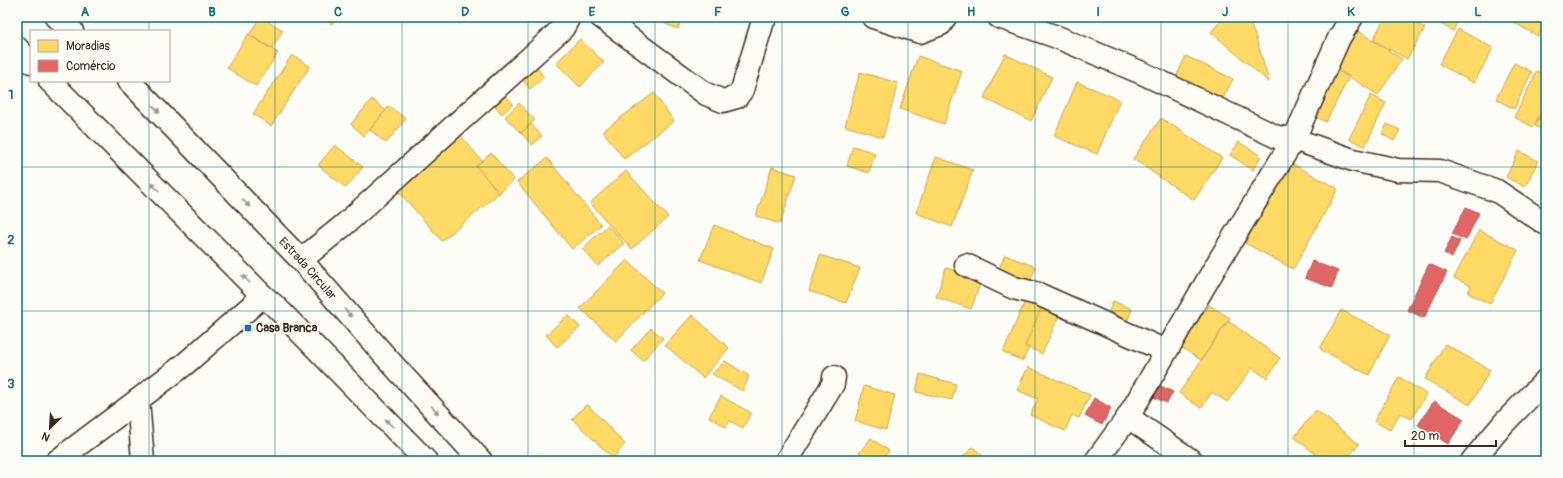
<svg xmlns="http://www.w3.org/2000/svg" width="1563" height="478" font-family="Pangolin,sans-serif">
	<rect width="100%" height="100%" fill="#fdfcf7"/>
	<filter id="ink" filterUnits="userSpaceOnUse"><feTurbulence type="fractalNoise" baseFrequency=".025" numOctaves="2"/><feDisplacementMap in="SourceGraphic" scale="8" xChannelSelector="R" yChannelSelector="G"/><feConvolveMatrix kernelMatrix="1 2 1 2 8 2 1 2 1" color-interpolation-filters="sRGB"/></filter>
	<g filter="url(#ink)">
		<!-- homes -->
		<g fill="#ffd966" stroke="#c4a450">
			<path d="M260,17l23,13 -11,18 -23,-13z"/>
			<path d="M319,17h17l-4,7z"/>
			<path d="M648,17h35l-5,12z"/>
			<path d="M1224,17h24l10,27 11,38 -58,-50z"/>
			<path d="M1385,17h20l20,11 -18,31 -34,-19z"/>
			<path d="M1439,17h21l-7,14 -16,-9z"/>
			<path d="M1504,17h42v4l-8,15z"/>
			<path d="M1458,29l35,19 -19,35 -35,-19z"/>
			<path d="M1358,31l44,28 -24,36 -44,-28z"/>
			<path d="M248,34l30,19 -22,33 -29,-18z"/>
			<path d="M580,39l24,23 -24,25 -24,-24z"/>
			<path d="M1005,54l47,23 -21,44 -47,-23z"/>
			<path d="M292,55l18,11 -39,60 -18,-12z"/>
			<path d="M918,56l44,15 -18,53 -44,-15z"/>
			<path d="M1186,56l47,23 -12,23 -46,-23z"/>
			<path d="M1514,63l18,9 -18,37 -18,-10z"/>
			<path d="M535,65l9,12 -14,12 -10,-12z"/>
			<path d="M1332,68l17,9 -23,45 -18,-9z"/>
			<path d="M1537,71l9,5v27l-13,24 -19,-10z"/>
			<path d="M860,72l38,11 -15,54 -38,-11z"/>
			<path d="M1077,82l43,18 -23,54 -43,-18z"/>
			<path d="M503,93l10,11 -11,10 -10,-11z"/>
			<path d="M654,93l20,28 -50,38 -21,-28z"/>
			<path d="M1371,95l15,8 -21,43 -16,-7z"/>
			<path d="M372,99l14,12 -22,25 -13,-12z"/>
			<path d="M519,103l16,17 -14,13 -16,-16z"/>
			<path d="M1546,104v28l-11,-6z"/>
			<path d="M389,106l17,13 -20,24 -16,-13z"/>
			<path d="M1161,118l61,40 -28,42 -61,-41z"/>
			<path d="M531,124l11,12 -10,9 -11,-12z"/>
			<path d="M1387,124l13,6 -6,11 -12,-7z"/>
			<path d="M461,136l44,52 -63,53 -44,-50z"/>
			<path d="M1239,142l22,14 -8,14 -23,-15z"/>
			<path d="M335,145l28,22 -17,21 -28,-23z"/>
			<path d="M853,146l22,7 -6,20 -22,-7z"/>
			<path d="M1519,151l19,10 -13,26 -19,-10z"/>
			<path d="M491,153l23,27 -15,13 -23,-27z"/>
			<path d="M936,157l37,13 -21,57 -36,-14z"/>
			<path d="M547,158l54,67 -29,24 -55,-67z"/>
			<path d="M1289,162l49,27 -45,80 -48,-26z"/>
			<path d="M772,167l24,8 -16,49 -24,-8z"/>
			<path d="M626,171l42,46 -36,32 -42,-46z"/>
			<path d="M608,225l16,18 -26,23 -16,-17z"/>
			<path d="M714,225l60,24 -13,34 -61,-23z"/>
			<path d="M1479,230l39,20 -28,54 -22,-11 3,-7 -17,-8z"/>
			<path d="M820,255l40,13 -14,35 -37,-12z"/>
			<path d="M1005,255l31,12 -7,17 -31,-13z"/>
			<path d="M627,260l35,33 -46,48 -36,-33z"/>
			<path d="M946,268l36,10 -11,31 -35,-12z"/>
			<path d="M1027,297l20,9 -24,55 -20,-9z"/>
			<path d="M1113,301l19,8 -6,16 -19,-8z"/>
			<path d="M1043,304l18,7 -19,43 -17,-8z"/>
			<path d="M1209,305l21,13 -29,42 -20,-13z"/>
			<path d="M1341,310l49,25 -21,40 -49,-26z"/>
			<path d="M568,315l12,12 -23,20 -11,-12z"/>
			<path d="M692,315l37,33 -26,30 -38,-33z"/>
			<path d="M1228,321l52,37 -13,20 -15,-10 -25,34 -15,-10 -11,16 -22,-15z"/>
			<path d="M651,328l12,10 -20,23 -12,-11z"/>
			<path d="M1445,344l45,26 -20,35 -45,-26z"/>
			<path d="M725,361l24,15 -6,15 -31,-17z"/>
			<path d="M1028,367l62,28 -11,23 -7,-3 -7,16 -35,-16 8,-16 -21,-9z"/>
			<path d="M920,374l36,10 -4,16 -36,-8z"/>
			<path d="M1399,377l27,17 -14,25 -12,-6 -10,17 -16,-9z"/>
			<path d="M864,386l31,9 -9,35 -31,-9z"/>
			<path d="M721,396l30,17 -8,15 -13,-7 -4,6 -17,-10z"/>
			<path d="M587,404l38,40 -12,14 -41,-39z"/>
			<path d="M1316,410l43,34 -14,17h-21l-30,-24z"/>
			<path d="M871,438l18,13 -8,10h-11l-11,-8z"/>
			<path d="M973,447l15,14h-29z"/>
		</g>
		<!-- shops -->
		<g fill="#e06666" stroke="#ae5450">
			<path d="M1466,207l13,6 -13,27 -14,-6z"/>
			<path d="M1452,237l8,4 -8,17 -8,-5z"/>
			<path d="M1312,261l26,10 -6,17 -27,-10z"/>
			<path d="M1429,264l18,8 -23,46 -17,-8z"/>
			<path d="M1157,384l16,8 -6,11 -16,-7z"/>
			<path d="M1094,398l17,10 -9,17 -17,-9z"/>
			<path d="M1434,401l30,18 -16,25 -30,-19z"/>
		</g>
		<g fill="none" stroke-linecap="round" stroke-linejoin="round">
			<defs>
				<g id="minor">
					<path d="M601,17l105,77 17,7 14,-4 5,-7 21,-69 3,-4"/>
					<path d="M873,17l47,15 21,-8 4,-7"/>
					<path d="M999,17l58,20 85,36 135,64 17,2 59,21 45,10 42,1 57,20 49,33"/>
					<path d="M301,260l43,-35 219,-197 6,-11"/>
					<path d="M966,265l48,23 24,6 128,57"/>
					<path d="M138,400l5,61"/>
					<path d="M1128,417l64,44"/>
					<path d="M57,461l81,-61 47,-36 78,-68"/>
					<path d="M786,461l47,-77 1,-7"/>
					<path d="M1096,461l32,-44 92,-158 74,-120 45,-101 13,-21"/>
					<path d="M1472,461l32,-38 42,-43"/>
				</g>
				<g id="primary">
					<path d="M56,17l16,14"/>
					<path d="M17,48l14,14"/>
					<path d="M50,81l213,215 12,10 151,155"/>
					<path id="s1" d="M129,81l172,179 84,96 96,105"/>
				</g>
			</defs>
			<!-- minor casing -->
			<use href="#minor" stroke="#3b2a1e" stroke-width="25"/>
			<!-- primary casing -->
			<use href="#primary" stroke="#3b2a1e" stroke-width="25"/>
			<!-- minor -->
			<use href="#minor" stroke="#fdfcf7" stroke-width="22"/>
			<!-- primary -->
			<use href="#primary" stroke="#fdfcf7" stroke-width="22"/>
		</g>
		<!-- one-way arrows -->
		<defs><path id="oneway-solid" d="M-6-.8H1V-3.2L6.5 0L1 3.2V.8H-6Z"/></defs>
		<g fill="#9c938a">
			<use href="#oneway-solid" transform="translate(156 109) rotate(46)"/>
			<use href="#oneway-solid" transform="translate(155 187) rotate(-135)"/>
			<use href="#oneway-solid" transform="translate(246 203) rotate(46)"/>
			<use href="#oneway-solid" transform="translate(246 279) rotate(-135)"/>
			<use href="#oneway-solid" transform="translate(348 313) rotate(49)"/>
			<use href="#oneway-solid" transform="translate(435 410) rotate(48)"/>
			<use href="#oneway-solid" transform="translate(389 423) rotate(-134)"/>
		</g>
	</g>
	<!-- grid -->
	<path fill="none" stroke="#0f766e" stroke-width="1" stroke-opacity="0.55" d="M149,17v14M275,17v444M402,17v444M528,17v444M655,17v444M782,17v444M908,17v444M1035,17v444M1161,17v444M1288,17v444M1414,17v444M149,81v380M17,167h1529M17,311h1529"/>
	<!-- markers -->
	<rect fill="#1f6fb2" stroke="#fdfcf7" stroke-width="1.5" x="244" y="324" width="8" height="8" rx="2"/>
	<g text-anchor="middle" stroke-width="4" stroke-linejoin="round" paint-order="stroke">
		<!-- street labels -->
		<g font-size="12" fill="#3b2a1e" stroke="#fdfcf7">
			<text dy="4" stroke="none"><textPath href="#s1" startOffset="259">Estrada Circular</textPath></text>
		</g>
		<!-- poi labels -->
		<g font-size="12" font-weight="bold" fill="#3b2a1e" stroke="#fdfcf7" text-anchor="start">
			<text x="256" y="332">Casa Branca</text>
		</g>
	</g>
	<!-- margin -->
	<rect width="1563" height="478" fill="none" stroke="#fdfcf7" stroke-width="44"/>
	<!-- legend -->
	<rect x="30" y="30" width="140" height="52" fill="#fdfcf7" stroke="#afa8a0"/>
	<rect x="38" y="40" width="20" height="12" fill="#ffd966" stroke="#afa8a0"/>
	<text x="66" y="50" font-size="12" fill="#3b2a1e">Moradias</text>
	<rect x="38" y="60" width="20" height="12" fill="#e06666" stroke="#afa8a0"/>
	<text x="66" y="70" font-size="12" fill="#3b2a1e">Comércio</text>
	<!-- north arrow -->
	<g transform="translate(50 428) rotate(205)" stroke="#fdfcf7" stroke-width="3" paint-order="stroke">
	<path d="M0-3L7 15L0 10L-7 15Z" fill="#3b2a1e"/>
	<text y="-6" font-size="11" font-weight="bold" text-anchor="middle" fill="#3b2a1e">N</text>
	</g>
	<!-- scale -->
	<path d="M1405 440v6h91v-6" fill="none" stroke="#3b2a1e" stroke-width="2"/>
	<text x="1411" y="440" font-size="12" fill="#3b2a1e" stroke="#fdfcf7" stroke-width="3" paint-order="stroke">20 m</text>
	<rect x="22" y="22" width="1519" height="434" fill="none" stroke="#0f766e" stroke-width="1.5"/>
	<g font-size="13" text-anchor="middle" font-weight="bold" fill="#0f766e">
		<text x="85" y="16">A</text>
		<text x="212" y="16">B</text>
		<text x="338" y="16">C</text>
		<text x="465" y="16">D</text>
		<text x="592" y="16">E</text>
		<text x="718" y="16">F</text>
		<text x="845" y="16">G</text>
		<text x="971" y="16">H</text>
		<text x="1098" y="16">I</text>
		<text x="1225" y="16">J</text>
		<text x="1351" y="16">K</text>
		<text x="1478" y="16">L</text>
		<text x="11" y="99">1</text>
		<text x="11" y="244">2</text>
		<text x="11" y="388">3</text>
	</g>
</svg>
